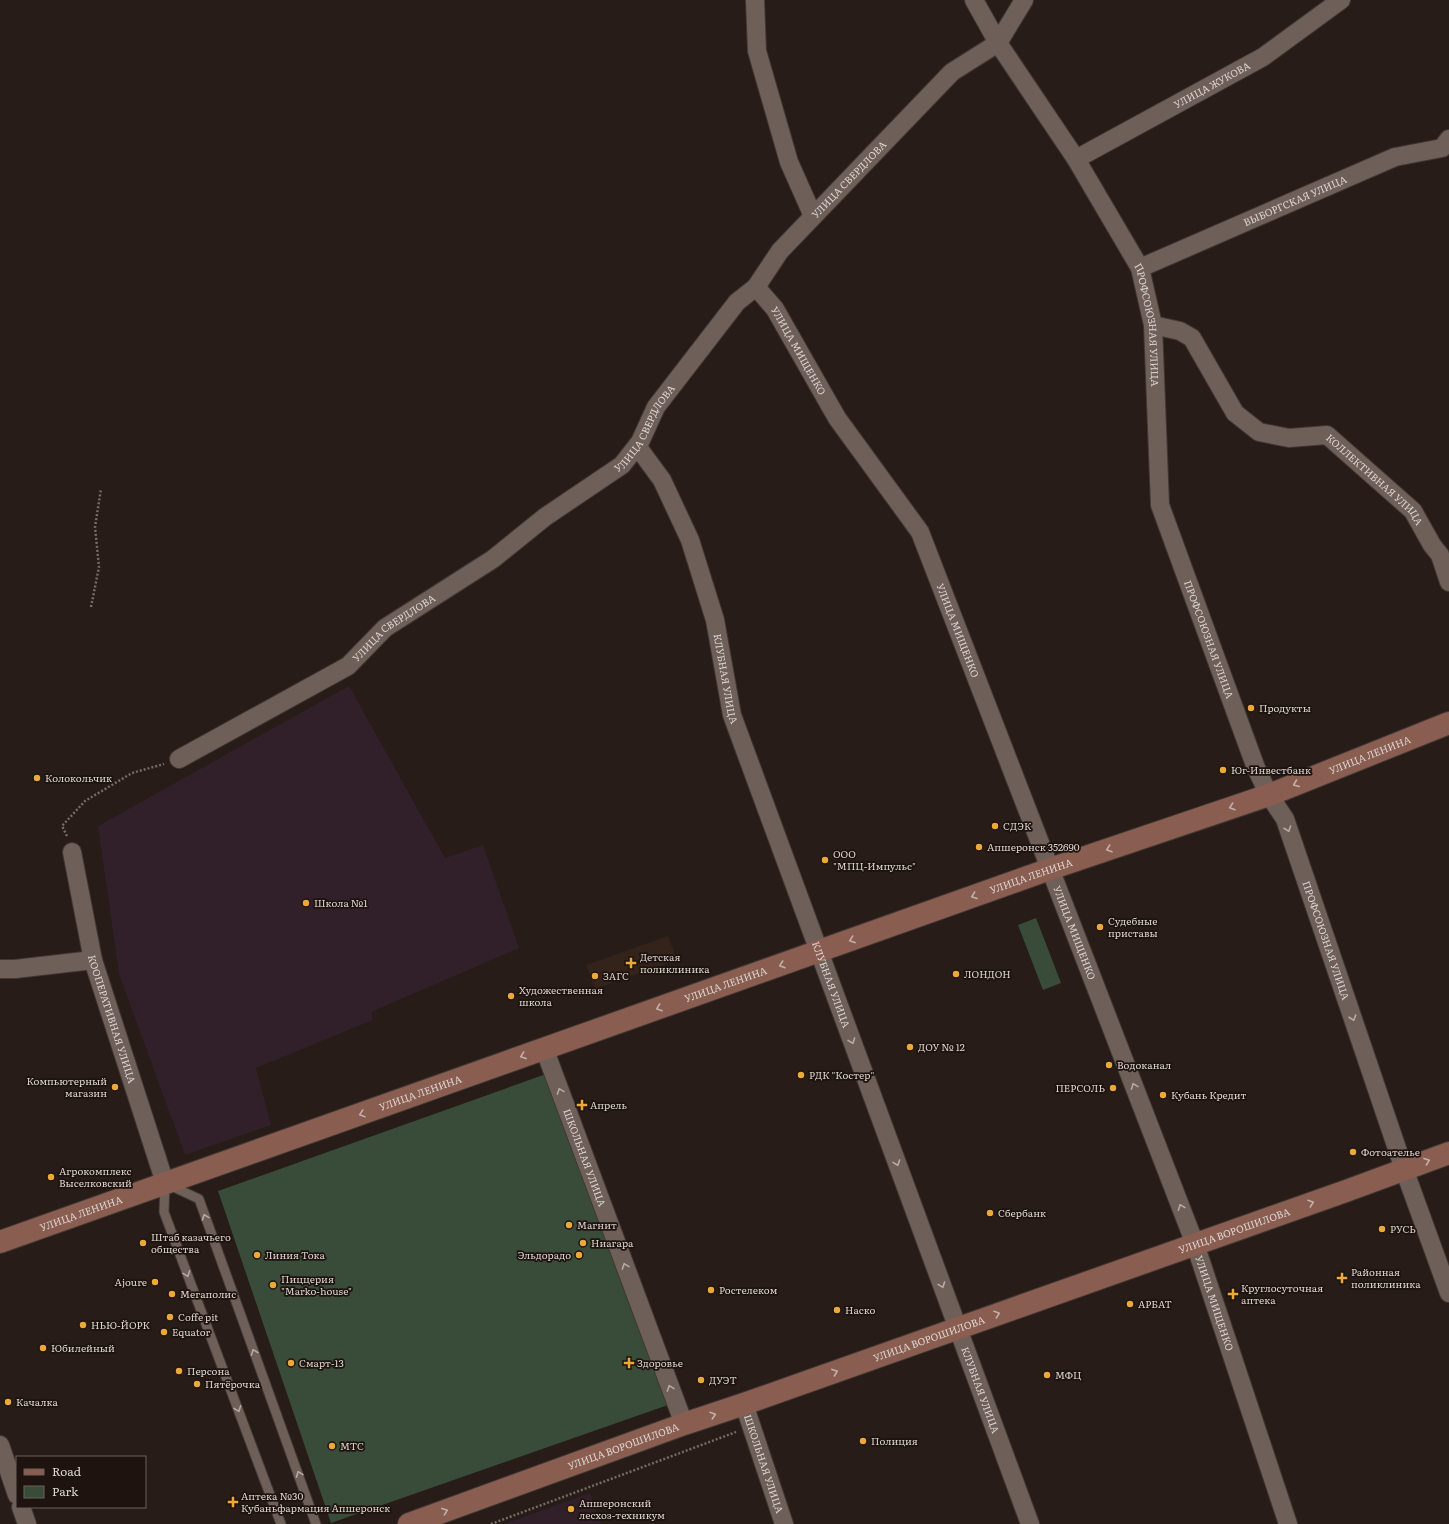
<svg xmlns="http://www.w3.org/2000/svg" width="1449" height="1524" font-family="Literata,serif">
	<rect width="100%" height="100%" fill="#271c17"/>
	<!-- built -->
	<path fill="#34231b" d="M668,936l9,24 -82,29 -9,-24z"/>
	<!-- education -->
	<g fill="#31202a">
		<path d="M349,686l96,172 38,-13 36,103 -148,64 2,8 -117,48 15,57 -86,30 -66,-181 -21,-148z"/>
		<path d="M590,1493l11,31h-97z"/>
	</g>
	<!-- green -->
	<g fill="#384c39">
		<path d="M1036,918l25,65 -18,7 -25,-65z"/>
		<path d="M549,1073l119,332 -337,118 -113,-332z"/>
	</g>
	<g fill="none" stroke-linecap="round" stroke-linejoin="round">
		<defs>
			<path id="lane" d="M281,1524l-117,-312 1,-29 34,16 117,325"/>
			<g id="street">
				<path d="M755,0l2,51 32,111 24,54"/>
				<path id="s1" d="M974,0l24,43 78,116 64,109 13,57 7,180 96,263 13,27 16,24 119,350 45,124"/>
				<path id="s2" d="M1076,159l187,-102 78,-57"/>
				<path id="s3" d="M1140,268l255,-111 47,-9 7,-9"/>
				<path id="s4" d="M756,287l19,22 62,109 83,114 275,712 93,280"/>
				<path id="s5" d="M1153,325l27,6 12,7 43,75 24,19 30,6 38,-3 86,76 19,34 8,10 9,27"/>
				<path id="s6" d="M637,446l25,34 28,60 25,80 17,95 298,809"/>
				<path id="s7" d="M179,759l169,-93 37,-38 108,-69 52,-42 77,-52 18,-23 16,-35 81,-105 19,-15 24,-36 172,-179 46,-29 26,-43"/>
				<path id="s8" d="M72,852l21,108 72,223"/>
				<path d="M0,969h15l78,-9"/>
				<path id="s9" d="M544,1048l140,376"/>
				<path id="s10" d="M744,1404l40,120"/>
				<path d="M0,1445l17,50"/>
				<path d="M21,1507l6,17"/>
			</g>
			<g id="secondary">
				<path id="s11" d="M0,1242l1050,-373 219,-74 180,-72"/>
				<path id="s12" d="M409,1524l275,-100 60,-20 602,-213 103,-38"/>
			</g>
		</defs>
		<!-- lane casing -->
		<use href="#lane" stroke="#413734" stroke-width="11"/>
		<!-- street casing -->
		<use href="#street" stroke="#413734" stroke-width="20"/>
		<!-- secondary casing -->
		<use href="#secondary" stroke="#413734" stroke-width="24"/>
		<!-- path -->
		<g stroke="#756b67" stroke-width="2.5" stroke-dasharray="2 2" stroke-linecap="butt">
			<path d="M91,607l8,-40 -4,-40 6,-38"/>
			<path d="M67,836l-5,-10 23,-25 47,-28 32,-9"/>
			<path d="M491,1524l245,-92"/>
		</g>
		<!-- lane -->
		<use href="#lane" stroke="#6e6059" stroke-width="9"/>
		<!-- street -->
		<use href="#street" stroke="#6e6059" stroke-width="18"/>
		<!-- secondary -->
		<use href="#secondary" stroke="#8a5d51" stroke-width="22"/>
	</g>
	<!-- one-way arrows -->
	<defs><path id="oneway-chevron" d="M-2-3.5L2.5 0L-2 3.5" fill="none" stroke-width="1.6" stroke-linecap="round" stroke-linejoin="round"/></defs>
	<g stroke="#c3b0aa">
		<use href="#oneway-chevron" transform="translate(1296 784) rotate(158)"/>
		<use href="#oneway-chevron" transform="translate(1232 807) rotate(161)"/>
		<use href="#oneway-chevron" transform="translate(1109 849) rotate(161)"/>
		<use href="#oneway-chevron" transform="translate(974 896) rotate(160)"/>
		<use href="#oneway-chevron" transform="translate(852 940) rotate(160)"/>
		<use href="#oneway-chevron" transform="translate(782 965) rotate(161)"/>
		<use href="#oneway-chevron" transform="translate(659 1008) rotate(161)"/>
		<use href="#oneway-chevron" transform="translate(523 1056) rotate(160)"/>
		<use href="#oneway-chevron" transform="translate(362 1114) rotate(161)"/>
		<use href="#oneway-chevron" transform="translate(1427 1161) rotate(-20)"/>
		<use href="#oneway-chevron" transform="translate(1311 1203) rotate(-19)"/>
		<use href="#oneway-chevron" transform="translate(997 1314) rotate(-19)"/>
		<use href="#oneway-chevron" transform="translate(835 1372) rotate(-20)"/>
		<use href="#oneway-chevron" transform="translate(713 1415) rotate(-18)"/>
		<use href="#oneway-chevron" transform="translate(445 1511) rotate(-20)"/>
	</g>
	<g stroke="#b6aba6">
		<use href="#oneway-chevron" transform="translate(1288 829) rotate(71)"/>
		<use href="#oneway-chevron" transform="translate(1353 1018) rotate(71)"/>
		<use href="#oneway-chevron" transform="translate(852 1041) rotate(70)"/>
		<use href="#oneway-chevron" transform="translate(1134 1086) rotate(-111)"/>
		<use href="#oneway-chevron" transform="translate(560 1091) rotate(-110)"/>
		<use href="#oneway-chevron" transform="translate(897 1163) rotate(70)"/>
		<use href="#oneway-chevron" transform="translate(1181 1207) rotate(-111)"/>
		<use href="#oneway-chevron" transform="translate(205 1217) rotate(-110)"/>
		<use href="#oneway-chevron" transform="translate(625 1266) rotate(-110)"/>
		<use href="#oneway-chevron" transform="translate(187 1274) rotate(69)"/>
		<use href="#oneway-chevron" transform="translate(942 1285) rotate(70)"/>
		<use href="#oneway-chevron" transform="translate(254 1352) rotate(-110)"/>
		<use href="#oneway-chevron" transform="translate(670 1388) rotate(-110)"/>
		<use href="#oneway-chevron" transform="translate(238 1409) rotate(69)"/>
		<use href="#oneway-chevron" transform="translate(299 1474) rotate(-110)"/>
	</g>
	<!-- markers -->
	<g fill="#eba93a" stroke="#1e130e" stroke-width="1.5">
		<circle cx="1251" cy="708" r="4"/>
		<circle cx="1223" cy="770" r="4"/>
		<circle cx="37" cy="778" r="4"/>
		<circle cx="995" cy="826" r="4"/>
		<circle cx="979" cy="847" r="4"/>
		<circle cx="825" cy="860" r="4"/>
		<circle cx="306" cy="903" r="4"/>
		<circle cx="1100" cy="927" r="4"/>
		<path d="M629 957h4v4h4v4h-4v4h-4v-4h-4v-4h4z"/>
		<circle cx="956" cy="974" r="4"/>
		<circle cx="595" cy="976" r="4"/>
		<circle cx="511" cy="996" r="4"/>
		<circle cx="910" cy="1047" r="4"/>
		<circle cx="1109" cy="1065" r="4"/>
		<circle cx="801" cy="1075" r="4"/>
		<circle cx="115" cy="1087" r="4"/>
		<circle cx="1113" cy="1088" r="4"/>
		<circle cx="1163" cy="1095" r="4"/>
		<path d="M580 1099h4v4h4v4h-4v4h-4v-4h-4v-4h4z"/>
		<circle cx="1353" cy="1152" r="4"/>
		<circle cx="51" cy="1177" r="4"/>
		<circle cx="990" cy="1213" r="4"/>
		<circle cx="569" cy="1225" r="4"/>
		<circle cx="1382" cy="1229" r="4"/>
		<circle cx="143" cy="1243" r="4"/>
		<circle cx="583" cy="1243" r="4"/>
		<circle cx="257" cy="1255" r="4"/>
		<circle cx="579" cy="1255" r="4"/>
		<path d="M1340 1272h4v4h4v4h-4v4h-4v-4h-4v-4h4z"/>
		<circle cx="155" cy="1282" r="4"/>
		<circle cx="273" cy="1285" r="4"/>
		<circle cx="711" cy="1290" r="4"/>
		<circle cx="172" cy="1294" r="4"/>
		<path d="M1231 1288h4v4h4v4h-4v4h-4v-4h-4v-4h4z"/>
		<circle cx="1130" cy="1304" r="4"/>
		<circle cx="837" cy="1310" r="4"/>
		<circle cx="170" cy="1317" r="4"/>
		<circle cx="83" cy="1325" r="4"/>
		<circle cx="164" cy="1332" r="4"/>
		<circle cx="43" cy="1348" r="4"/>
		<circle cx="291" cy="1363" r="4"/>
		<path d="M627 1357h4v4h4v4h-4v4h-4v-4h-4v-4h4z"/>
		<circle cx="179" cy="1371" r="4"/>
		<circle cx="1047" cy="1375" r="4"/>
		<circle cx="701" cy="1380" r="4"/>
		<circle cx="197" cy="1384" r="4"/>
		<circle cx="8" cy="1402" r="4"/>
		<circle cx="863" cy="1441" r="4"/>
		<circle cx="332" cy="1446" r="4"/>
		<path d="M231 1496h4v4h4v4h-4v4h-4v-4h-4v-4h4z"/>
		<circle cx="571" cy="1509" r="4"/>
	</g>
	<g text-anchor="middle" stroke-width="3.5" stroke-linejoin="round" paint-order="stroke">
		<!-- street labels -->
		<g font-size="10" fill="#dcd4d0" stroke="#1e130e">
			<text dy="4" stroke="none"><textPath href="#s2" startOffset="155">УЛИЦА ЖУКОВА</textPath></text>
			<text dy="4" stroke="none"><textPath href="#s7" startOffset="901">УЛИЦА СВЕРДЛОВА</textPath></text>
			<text dy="4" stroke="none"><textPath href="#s3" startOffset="169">ВЫБОРГСКАЯ УЛИЦА</textPath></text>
			<text dy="4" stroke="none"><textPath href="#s1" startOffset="373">ПРОФСОЮЗНАЯ УЛИЦА</textPath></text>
			<text dy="4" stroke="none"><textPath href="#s4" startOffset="77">УЛИЦА МИЩЕНКО</textPath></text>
			<text dy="4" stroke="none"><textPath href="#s7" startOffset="577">УЛИЦА СВЕРДЛОВА</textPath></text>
			<text dy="4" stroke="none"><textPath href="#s5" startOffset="293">КОЛЛЕКТИВНАЯ УЛИЦА</textPath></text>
			<text dy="4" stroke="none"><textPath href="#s7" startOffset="253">УЛИЦА СВЕРДЛОВА</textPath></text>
			<text dy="4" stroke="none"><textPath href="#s4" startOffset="401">УЛИЦА МИЩЕНКО</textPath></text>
			<text dy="4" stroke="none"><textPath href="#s1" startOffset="697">ПРОФСОЮЗНАЯ УЛИЦА</textPath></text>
			<text dy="4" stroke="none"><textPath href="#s6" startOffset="252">КЛУБНАЯ УЛИЦА</textPath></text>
			<text dy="4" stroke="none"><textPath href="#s11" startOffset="1454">УЛИЦА ЛЕНИНА</textPath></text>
			<text dy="4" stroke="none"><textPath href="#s11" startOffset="1094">УЛИЦА ЛЕНИНА</textPath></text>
			<text dy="4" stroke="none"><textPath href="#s4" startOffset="725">УЛИЦА МИЩЕНКО</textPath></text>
			<text dy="4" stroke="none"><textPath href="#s1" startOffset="1021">ПРОФСОЮЗНАЯ УЛИЦА</textPath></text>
			<text dy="4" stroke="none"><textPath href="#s6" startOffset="576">КЛУБНАЯ УЛИЦА</textPath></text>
			<text dy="4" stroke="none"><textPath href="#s11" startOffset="770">УЛИЦА ЛЕНИНА</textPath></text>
			<text dy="4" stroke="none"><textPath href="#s8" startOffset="172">КООПЕРАТИВНАЯ УЛИЦА</textPath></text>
			<text dy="4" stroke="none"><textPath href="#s11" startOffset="446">УЛИЦА ЛЕНИНА</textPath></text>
			<text dy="4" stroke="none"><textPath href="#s9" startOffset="117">ШКОЛЬНАЯ УЛИЦА</textPath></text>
			<text dy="4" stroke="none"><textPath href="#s11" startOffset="86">УЛИЦА ЛЕНИНА</textPath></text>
			<text dy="4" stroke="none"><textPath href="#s12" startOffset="876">УЛИЦА ВОРОШИЛОВА</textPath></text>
			<text dy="4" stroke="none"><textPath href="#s4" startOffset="1121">УЛИЦА МИЩЕНКО</textPath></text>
			<text dy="4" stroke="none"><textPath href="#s12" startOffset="552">УЛИЦА ВОРОШИЛОВА</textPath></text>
			<text dy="4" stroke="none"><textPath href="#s6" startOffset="1008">КЛУБНАЯ УЛИЦА</textPath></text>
			<text dy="4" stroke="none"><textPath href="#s12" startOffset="228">УЛИЦА ВОРОШИЛОВА</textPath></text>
			<text dy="4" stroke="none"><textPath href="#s10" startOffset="63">ШКОЛЬНАЯ УЛИЦА</textPath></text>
		</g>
		<!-- poi labels -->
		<g font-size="10" fill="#dcd4d0" stroke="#1e130e" text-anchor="start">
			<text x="1259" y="712">Продукты</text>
			<text x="1231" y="774">Юг-Инвестбанк</text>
			<text x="45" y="782">Колокольчик</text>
			<text x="1003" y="830">СДЭК</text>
			<text x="987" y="851">Апшеронск 352690</text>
			<text x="833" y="858">ООО<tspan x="833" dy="12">"МПЦ-Импульс"</tspan></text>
			<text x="314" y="907">Школа №1</text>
			<text x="1108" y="925">Судебные<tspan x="1108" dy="12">приставы</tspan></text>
			<text x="640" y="961">Детская<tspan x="640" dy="12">поликлиника</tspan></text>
			<text x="964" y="978">ЛОНДОН</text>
			<text x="603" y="980">ЗАГС</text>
			<text x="519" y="994">Художественная<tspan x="519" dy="12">школа</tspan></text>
			<text x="918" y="1051">ДОУ № 12</text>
			<text x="1117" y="1069">Водоканал</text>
			<text x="809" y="1079">РДК "Костер"</text>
			<text x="107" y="1085" text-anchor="end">Компьютерный<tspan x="107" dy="12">магазин</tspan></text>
			<text x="1105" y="1092" text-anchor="end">ПЕРСОЛЬ</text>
			<text x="1171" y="1099">Кубань Кредит</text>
			<text x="590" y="1109">Апрель</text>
			<text x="1361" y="1156">Фотоателье</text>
			<text x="59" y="1175">Агрокомплекс<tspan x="59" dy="12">Выселковский</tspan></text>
			<text x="998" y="1217">Сбербанк</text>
			<text x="577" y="1229">Магнит</text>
			<text x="1390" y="1233">РУСЬ</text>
			<text x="151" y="1241">Штаб казачьего<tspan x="151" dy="12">общества</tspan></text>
			<text x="591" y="1247">Ниагара</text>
			<text x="265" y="1259">Линия Тока</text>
			<text x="571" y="1259" text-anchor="end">Эльдорадо</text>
			<text x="1351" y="1276">Районная<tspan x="1351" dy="12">поликлиника</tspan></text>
			<text x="281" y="1283">Пиццерия<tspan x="281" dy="12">"Marko-house"</tspan></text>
			<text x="147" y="1286" text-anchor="end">Ajoure</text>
			<text x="1241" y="1292">Круглосуточная<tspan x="1241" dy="12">аптека</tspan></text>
			<text x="719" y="1294">Ростелеком</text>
			<text x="180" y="1298">Мегаполис</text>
			<text x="1138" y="1308">АРБАТ</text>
			<text x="845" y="1314">Наско</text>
			<text x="178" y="1321">Coffe pit</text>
			<text x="91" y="1329">НЬЮ-ЙОРК</text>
			<text x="172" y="1336">Equator</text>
			<text x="51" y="1352">Юбилейный</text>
			<text x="299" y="1367">Смарт-13</text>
			<text x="637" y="1367">Здоровье</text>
			<text x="187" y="1375">Персона</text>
			<text x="1055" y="1379">МФЦ</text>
			<text x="709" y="1384">ДУЭТ</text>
			<text x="205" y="1388">Пятёрочка</text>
			<text x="16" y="1406">Качалка</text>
			<text x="871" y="1445">Полиция</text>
			<text x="340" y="1450">МТС</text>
			<text x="241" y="1500">Аптека №30<tspan x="241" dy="12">Кубаньфармация Апшеронск</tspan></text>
			<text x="579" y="1507">Апшеронский<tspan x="579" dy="12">лесхоз-техникум</tspan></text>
		</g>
	</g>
	<!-- legend -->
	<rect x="16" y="1456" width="130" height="52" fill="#1e130e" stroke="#6a605c"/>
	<rect x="24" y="1469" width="20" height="6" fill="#8a5d51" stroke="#6a605c"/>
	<text x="52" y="1476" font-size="12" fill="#dcd4d0">Road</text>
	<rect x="24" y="1486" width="20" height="12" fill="#384c39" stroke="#6a605c"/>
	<text x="52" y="1496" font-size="12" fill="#dcd4d0">Park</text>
</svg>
